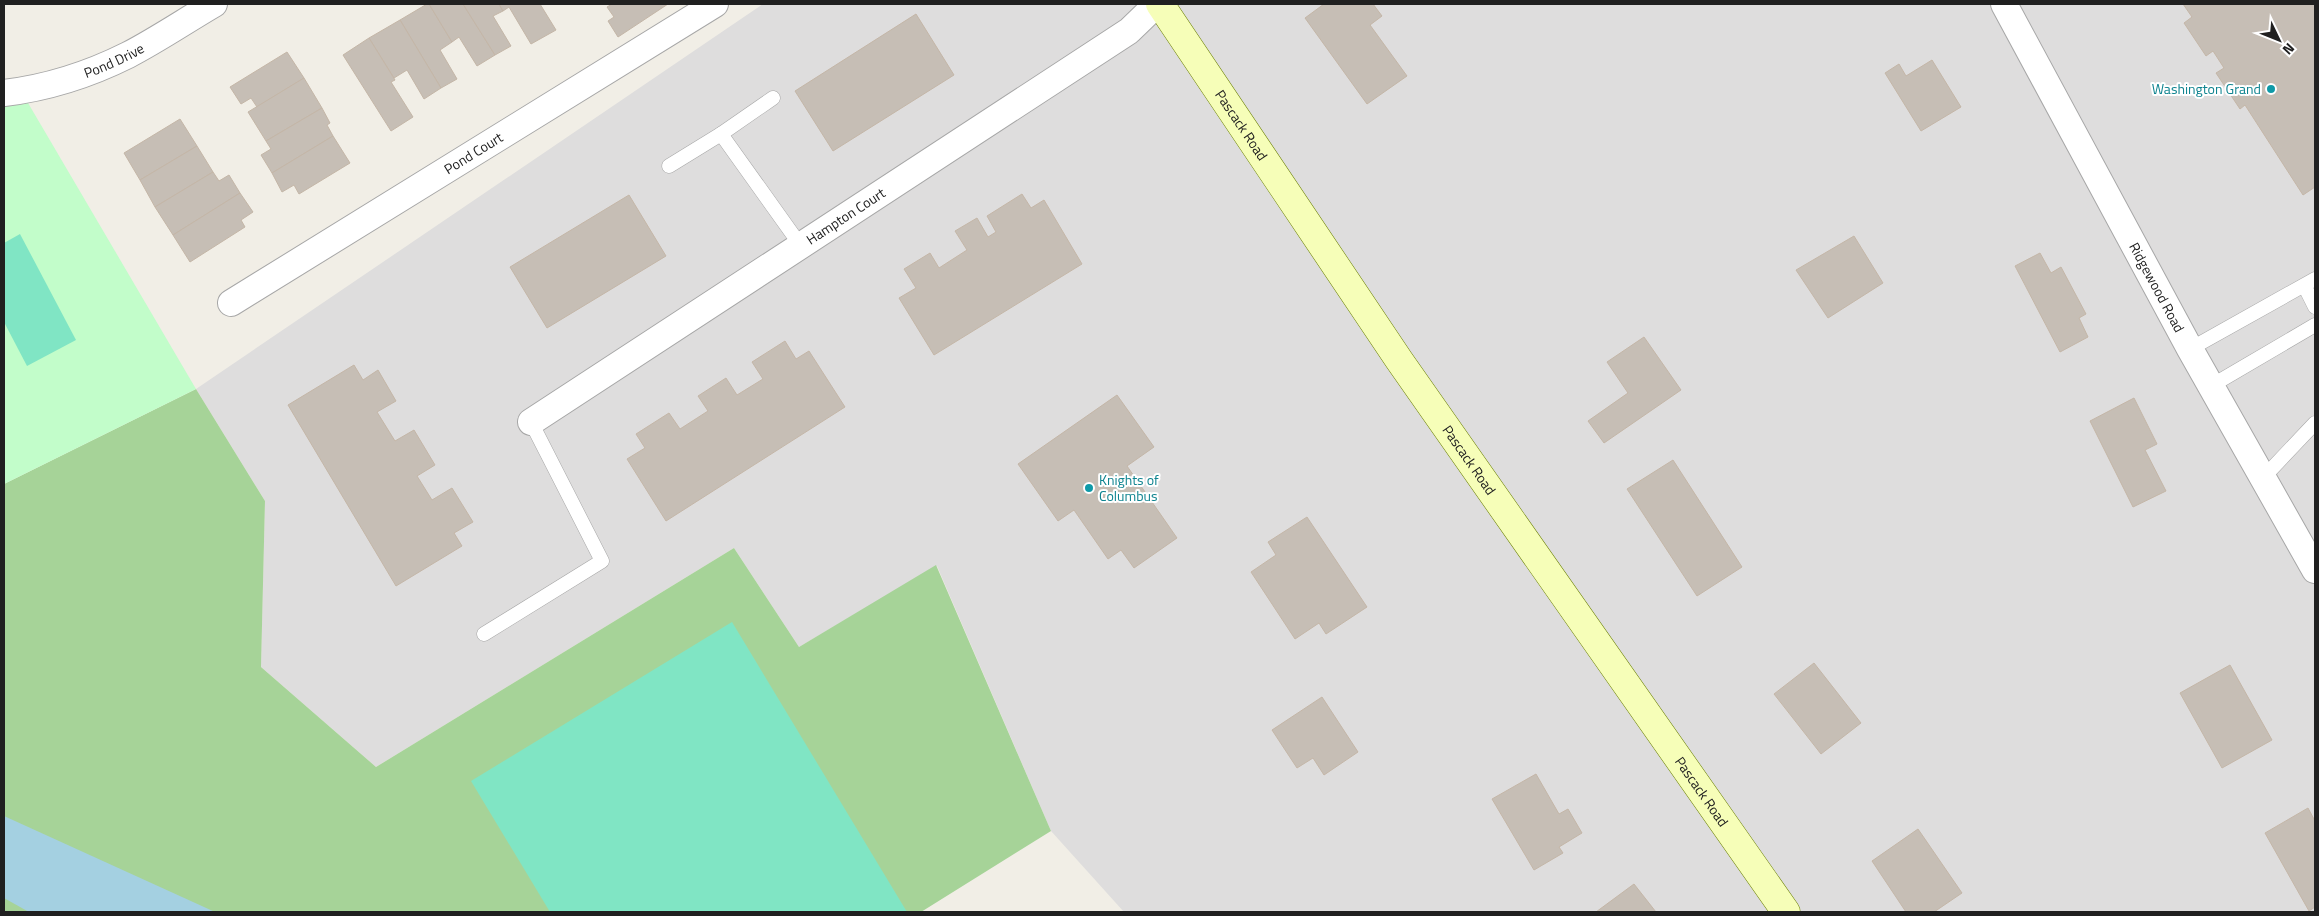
<svg xmlns="http://www.w3.org/2000/svg" width="2319" height="916" font-family="'Titillium Web',sans-serif">
	<rect width="100%" height="100%" fill="#f1eee6"/>
	<!-- residential -->
	<path fill="#dedddd" d="M763,4h1552v908h-1191l-73,-81 -114,-265 -138,81 -65,-99 -358,219 -115,-100 4,-166 -69,-112z"/>
	<!-- forest -->
	<path fill="#a6d398" d="M196,389l69,112 -4,166 115,100 358,-219 65,99 137,-82 115,266 -130,81h-917v-428z"/>
	<!-- park -->
	<path fill="#c2fdca" d="M21,91l175,298 -192,95v-391z"/>
	<!-- pitch -->
	<g fill="#80e5c4">
		<path d="M20,234l56,106 -49,26 -23,-44v-79z"/>
		<path d="M732,622l175,290h-357l-79,-131z"/>
	</g>
	<!-- water -->
	<path fill="#a4d0e1" d="M4,816l211,96h-186l-25,-14z"/>
	<!-- building -->
	<g fill="#c6beb5" stroke="#c4b6a7">
		<path d="M427,4h2l23,38 -12,8 17,29 -16,9 -41,-68z"/>
		<path d="M429,4h34l32,51 -18,11 -18,-29 -7,5z"/>
		<path d="M463,4h36l4,7 -10,5 18,30 -16,9z"/>
		<path d="M499,4h41l16,26 -25,14 -22,-37 -6,4z"/>
		<path d="M612,4h56l-50,33 -10,-16 6,-4 -7,-10z"/>
		<path d="M1324,4h49l9,12 -12,9 37,51 -40,28 -62,-86z"/>
		<path d="M2183,4h132v183l-12,8 -58,-90 -5,4 -24,-36 8,-5 -11,-17 -7,5 -22,-33 8,-6z"/>
		<path d="M916,14l38,61 -121,76 -38,-60z"/>
		<path d="M400,20l41,68 -17,11 -17,-29 -13,8 -25,-40z"/>
		<path d="M369,38l26,42 -4,2 22,35 -22,14 -48,-76z"/>
		<path d="M287,52l17,26 -47,29 -6,-9 -10,6 -11,-17z"/>
		<path d="M1932,60l29,47 -40,24 -36,-58 14,-9 7,12z"/>
		<path d="M304,78l18,30 -56,33 -18,-29z"/>
		<path d="M322,108l8,15 -3,2 6,11 -61,37 -11,-18 10,-6 -5,-8z"/>
		<path d="M180,119l17,27 -57,34 -16,-27z"/>
		<path d="M333,136l17,27 -51,31 -5,-9 -12,7 -10,-19z"/>
		<path d="M197,146l16,26 -58,35 -15,-27z"/>
		<path d="M213,172l6,9 10,-6 11,18 -67,42 -18,-28z"/>
		<path d="M240,193l13,19 -12,8 4,7 -55,35 -17,-27z"/>
		<path d="M1022,194l9,14 13,-8 38,64 -148,91 -35,-57 17,-10 -12,-19 26,-16 9,15 28,-18 -12,-19 22,-13 11,19 8,-5 -9,-16z"/>
		<path d="M629,195l37,61 -119,72 -37,-61z"/>
		<path d="M1854,236l29,47 -55,35 -32,-48z"/>
		<path d="M2040,253l11,20 10,-6 25,47 -7,4 9,19 -28,15 -45,-86z"/>
		<path d="M1644,337l37,53 -77,53 -16,-22 40,-28 -21,-31z"/>
		<path d="M785,341l11,18 13,-8 36,56 -179,114 -39,-62 18,-11 -9,-14 33,-21 11,16 28,-18 -10,-15 28,-18 11,17 26,-16 -11,-17z"/>
		<path d="M354,365l9,15 15,-10 18,31 -19,11 18,29 19,-11 21,35 -18,11 15,24 20,-12 21,34 -19,11 8,13 -66,40 -108,-181z"/>
		<path d="M1117,395l37,52 -27,19 50,72 -43,30 -13,-18 -13,9 -34,-49 -16,11 -40,-57z"/>
		<path d="M2134,398l23,46 -12,6 21,41 -33,16 -43,-86z"/>
		<path d="M1673,460l69,107 -45,29 -70,-107z"/>
		<path d="M1307,517l60,90 -41,27 -7,-11 -24,16 -44,-67 25,-17 -8,-13z"/>
		<path d="M1814,663l47,60 -40,31 -47,-60z"/>
		<path d="M2230,665l42,75 -50,28 -42,-75z"/>
		<path d="M1322,697l36,55 -34,23 -11,-17 -16,10 -25,-38z"/>
		<path d="M1536,774l23,40 9,-5 14,24 -23,14 4,6 -29,17 -42,-71z"/>
		<path d="M2308,808l7,13v86l-6,4 -44,-78z"/>
		<path d="M1918,829l44,64 -28,19h-28l-34,-51z"/>
		<path d="M1634,884l22,28h-60z"/>
	</g>
	<g fill="none" stroke-linecap="round" stroke-linejoin="round">
		<defs>
			<g id="service">
				<path d="M773,98l-52,36 80,112"/>
				<path d="M669,166l52,-32"/>
				<path d="M2305,287l10,20"/>
				<path d="M2190,349l125,-70"/>
				<path d="M2211,386l104,-61"/>
				<path d="M2263,478l52,-55"/>
				<path d="M484,634l118,-73 -71,-139"/>
			</g>
			<g id="minor">
				<path id="s1" d="M2004,4l186,345 125,221"/>
				<path id="s2" d="M4,93c42,-5 86,-19 124,-38 29,-15 57,-34 86,-51"/>
				<path id="s3" d="M231,303l484,-299"/>
				<path id="s4" d="M531,422l598,-391 28,-27"/>
			</g>
			<g id="secondary">
				<path id="s5" d="M1160,4l239,356 387,552"/>
			</g>
		</defs>
		<!-- service casing -->
		<use href="#service" stroke="#a7a7a7" stroke-width="15"/>
		<!-- minor casing -->
		<use href="#minor" stroke="#a7a7a7" stroke-width="28"/>
		<!-- secondary casing -->
		<use href="#secondary" stroke="#697f00" stroke-width="29"/>
		<!-- service -->
		<use href="#service" stroke="#fff" stroke-width="14"/>
		<!-- minor -->
		<use href="#minor" stroke="#fff" stroke-width="26"/>
		<!-- secondary -->
		<use href="#secondary" stroke="#f6feb8" stroke-width="28"/>
	</g>
	<!-- markers -->
	<g fill="#0f9aa8" stroke="#fff" stroke-width="2">
		<circle cx="2271" cy="89" r="5"/>
		<circle cx="1089" cy="488" r="5"/>
	</g>
	<g text-anchor="middle" stroke-width="4" stroke-linejoin="round" paint-order="stroke">
		<!-- street labels -->
		<g font-size="14" fill="#202020" stroke="#fff">
			<text dy="5" stroke="none"><textPath href="#s2" startOffset="115">Pond Drive</textPath></text>
			<text dy="5" stroke="none"><textPath href="#s5" startOffset="146">Pascack Road</textPath></text>
			<text dy="5" stroke="none"><textPath href="#s3" startOffset="285">Pond Court</textPath></text>
			<text dy="5" stroke="none"><textPath href="#s4" startOffset="376">Hampton Court</textPath></text>
			<text dy="5" stroke="none"><textPath href="#s1" startOffset="322">Ridgewood Road</textPath></text>
			<text dy="5" stroke="none"><textPath href="#s5" startOffset="551">Pascack Road</textPath></text>
			<text dy="5" stroke="none"><textPath href="#s5" startOffset="956">Pascack Road</textPath></text>
		</g>
		<!-- culture labels -->
		<g font-size="14" fill="#0d838f" stroke="#fff" text-anchor="end">
			<text x="2261" y="94">Washington Grand</text>
			<text x="1099" y="485" text-anchor="start">Knights of<tspan x="1099" dy="16">Columbus</tspan></text>
		</g>
	</g>
	<!-- border -->
	<rect width="2319" height="916" fill="none" stroke="#202020" stroke-width="10"/>
	<!-- north arrow -->
	<g transform="translate(2279 40) rotate(133)" stroke="#ffffff" stroke-width="4" paint-order="stroke">
	<path d="M0-4L9 19L0 12L-9 19Z" fill="#202020"/>
	<text y="-8" font-size="14" font-weight="bold" text-anchor="middle" fill="#202020">N</text>
	</g>
</svg>
